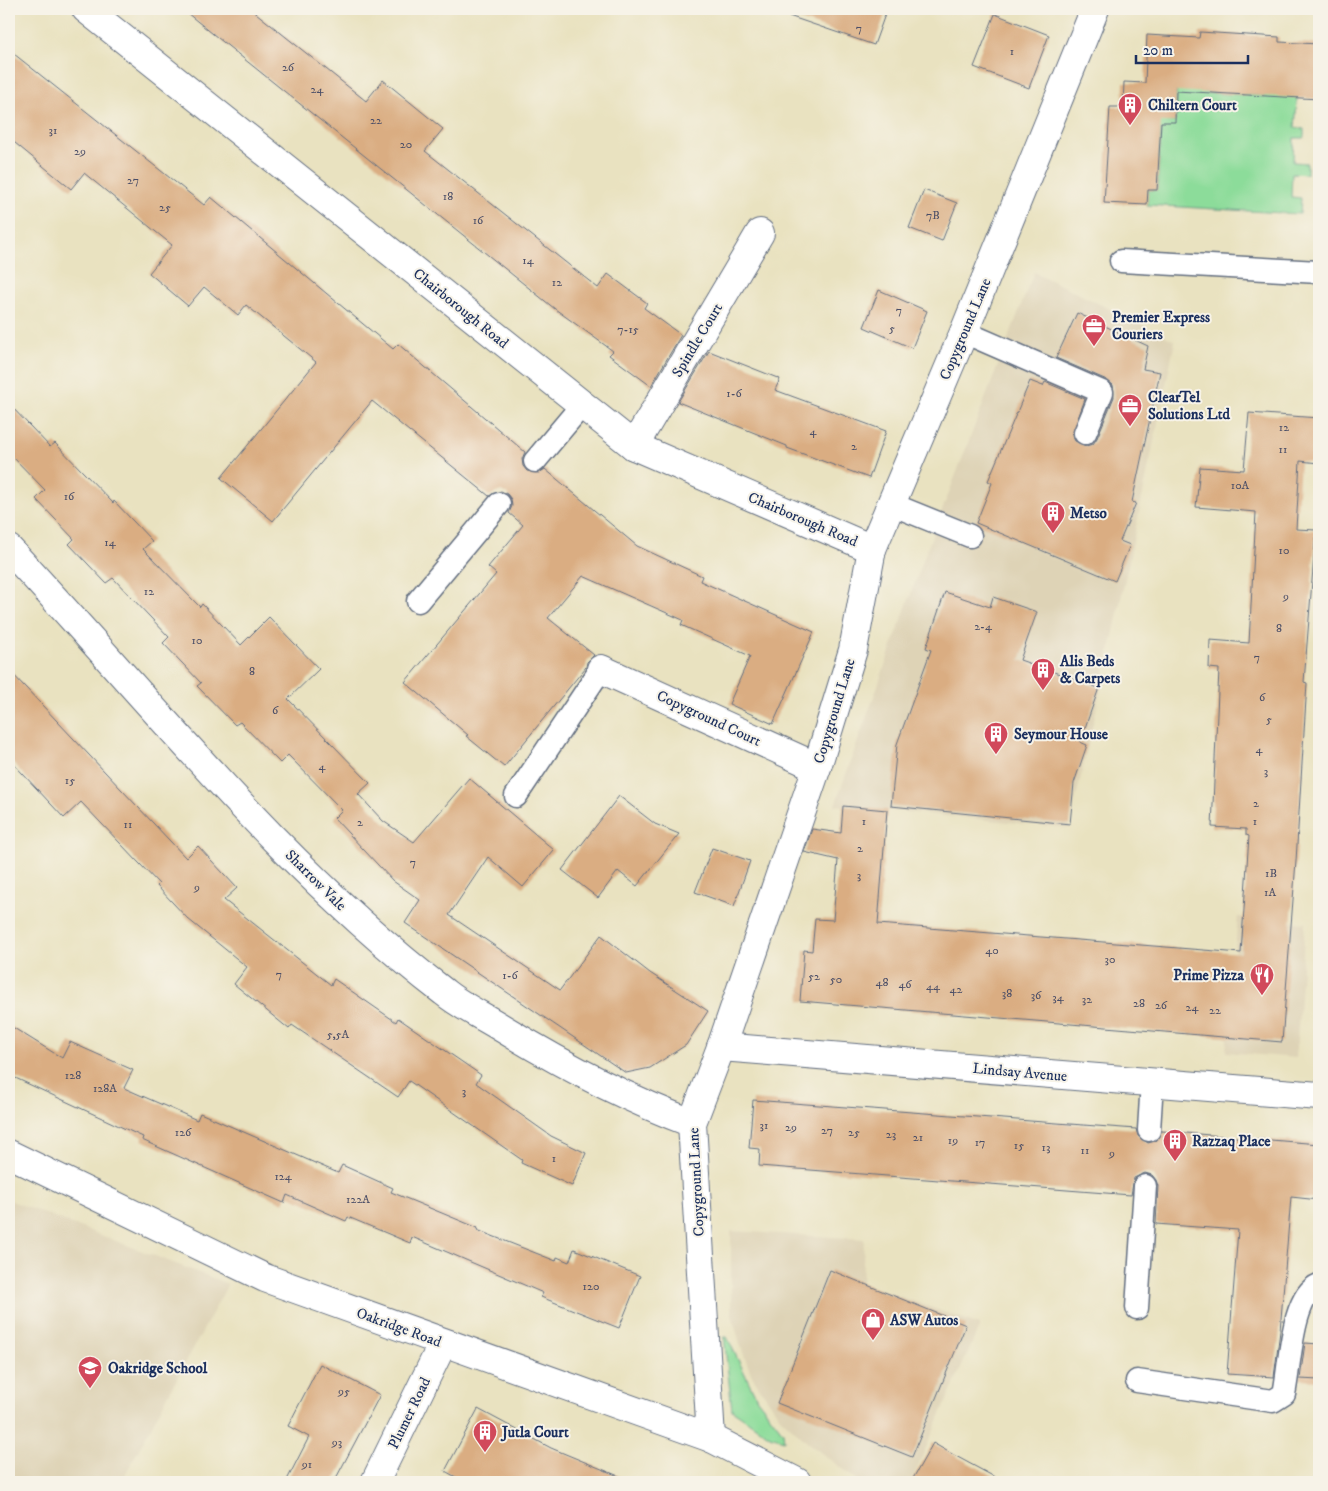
<svg xmlns="http://www.w3.org/2000/svg" width="1328" height="1491" font-family="'IM FELL DW Pica',serif">
	<rect width="100%" height="100%" fill="#f7f3e8"/>
	<filter id="ink" filterUnits="userSpaceOnUse"><feTurbulence type="fractalNoise" baseFrequency=".02" numOctaves="2"/><feDisplacementMap in="SourceGraphic" scale="10" xChannelSelector="R" yChannelSelector="G"/><feConvolveMatrix kernelMatrix="1 2 1 2 8 2 1 2 1" color-interpolation-filters="sRGB"/></filter>
	<filter id="wash" filterUnits="userSpaceOnUse"><feTurbulence type="fractalNoise" baseFrequency=".0096" numOctaves="4" result="noise"/><feDisplacementMap in="SourceGraphic" scale="20" xChannelSelector="R" yChannelSelector="G"/><feGaussianBlur stdDeviation="1.12" result="paint"/><feColorMatrix in="noise" values="0 0 0 0 0 0 0 0 0 0 0 0 0 0 0 0 0 1.4 0 .05"/><feComposite in="paint" operator="in"/></filter>
	<g filter="url(#wash)">
		<rect width="100%" height="100%" fill="#e9e2c0"/>
		<!-- built -->
		<g fill="#ded3b6">
			<path d="M1034,272l141,69 -60,286 -46,201 -234,-23 88,-245z"/>
			<path d="M1238,917l67,6 -9,135 -70,-6z"/>
			<path d="M9,1200l219,84 -107,198h-112z"/>
			<path d="M731,1231l133,8 -2,44 118,42 -69,157h-52l-52,-40 -27,-25 -28,-41 -11,-29 -10,-34z"/>
		</g>
		<!-- green -->
		<g fill="#8cdc9a" stroke="#54867c">
			<path d="M1177,81l30,12 58,3 33,-8 -3,40 9,1v9h-10l-1,24 14,1v11l-15,-1 -1,24 10,1 -1,16 -153,-9 1,-15h9l4,-60 -10,-9 24,1z"/>
			<path d="M724,1337h3l30,62 26,33 1,8 -14,-4 -38,-26z"/>
		</g>
		<g id="blocks">
			<!-- building -->
			<g fill="#daad82">
				<path d="M182,9h69l115,92 17,-21 60,49 -18,22 173,137 10,-14 39,29 -3,5 37,27 -30,51 -42,-31 4,-4 -58,-42z"/>
				<path d="M784,9h103l-13,36 -91,-31z"/>
				<path d="M995,14l54,21 -20,53 -55,-21z"/>
				<path d="M1200,32l79,5v5l40,2v55l-143,-8 -1,31h-14l-4,68h-9l-1,15 -43,-2 6,-96h13l1,-25 21,1 2,-48 52,3z"/>
				<path d="M9,50l195,155 7,-8 182,152 5,-5 127,108 -3,7 1,7 4,5 12,2 6,-4 92,77 65,30 -2,5 114,51 -41,92 -44,-20 21,-48 -69,-31 2,-5 -100,-44 -35,42 46,37 -7,7 -1,5 -82,100 -38,-31 2,-1 -63,-53 91,-108 -8,-7 35,-42 -14,-12 3,-7 -1,-7 -4,-5 -6,-3 -12,5 -117,-95 -99,120 -52,-43 95,-116 -70,-57 -8,10 -34,-28 -16,19 -39,-33 23,-28 -88,-72 -13,16 -62,-51z"/>
				<path d="M924,190l33,13 -15,38 -33,-13z"/>
				<path d="M879,290l48,21 -15,37 -48,-21z"/>
				<path d="M1077,313l71,33 -5,23 17,3 -28,130 4,1 -16,38 10,4 -15,36 -139,-58 16,-40 -4,-2 42,-100 13,5 2,-4 40,17 -13,36 3,6 11,5 7,-2 4,-6 17,-41 -1,-12 -6,-5 -51,-22z"/>
				<path d="M709,351l71,28 -5,11 111,41 -17,47 -82,-30v-2l-109,-44z"/>
				<path d="M9,404l41,43 5,-4 58,60 1,-2 38,40 -9,8 57,58 2,-3 39,41 28,-28 50,52 -31,30 82,84 -12,11 25,27 31,21 55,-64 85,72 -31,37 -35,-30 -39,58 111,75 41,-55 49,38 58,38 -22,34 -36,23 -24,5 -221,-150 15,-23 -27,-19 -59,-63 8,-8 -54,-55 -8,8 -40,-41 -5,3 -38,-39 4,-3 -38,-40 6,-6 -56,-59 -7,5 -37,-39 5,-5 -38,-40 9,-9 -36,-37z"/>
				<path d="M1249,413l70,5v45l-19,-2 -4,68 20,1 -12,152 3,1 -11,178 -14,181 -482,-41 4,-51 8,1 3,-32 18,1 5,-60 -34,-8 8,-23 29,4 2,-27 44,4 -9,114 363,29 8,-117 -3,-1v-6l-34,-2 7,-158 -10,-1 1,-28 39,3 7,-131 -60,-5 4,-40 44,3z"/>
				<path d="M945,592l45,15 3,-10 44,15 -17,48 79,28 -19,54 7,3 -13,38 -4,41 -179,-18 6,-62 34,-94 -5,-2z"/>
				<path d="M9,670l177,188 12,-12 39,42 -13,12 107,85 3,-6 62,43 2,-4 83,57 -5,8 75,53 35,17 -14,33 -51,-23 1,-3 -113,-79 -11,16 -106,-72 -3,4 -55,-45 13,-17 -59,-48 -31,-33 2,-2 -78,-82 -17,16 -55,-59z"/>
				<path d="M619,796l36,28 24,10 -42,52 -19,-15 -20,27 -36,-28z"/>
				<path d="M712,848l38,13 -16,45 -39,-14z"/>
				<path d="M9,1025l53,33 8,-16 63,28 -9,18 73,32 3,-7 138,60 4,-8 51,23 -2,4 87,36 -1,2 79,31 1,-4 12,5 5,-13 66,27 -21,52 -78,-31 2,-4 -131,-56 -2,6 -62,-26 -2,4 -59,-26 -3,8 -142,-63 1,-3 -134,-62z"/>
				<path d="M753,1100l383,29 2,7 10,7 7,-2 7,-10 157,13v56l-28,-3 -11,134 -6,46 -47,-3 11,-144 -82,-6 2,-38 -2,-6 -4,-5 -7,-2 -11,5 -3,17 -372,-29 1,-17 -11,-1z"/>
				<path d="M830,1270l136,55 -54,132 -135,-54z"/>
				<path d="M1305,1343l14,1v36l-19,-1z"/>
				<path d="M320,1364l60,31 -46,87h-48l23,-45 -21,-11z"/>
				<path d="M478,1409l73,39 82,34h-168l-20,-11z"/>
				<path d="M933,1443l19,11 52,28h-93z"/>
			</g>
		</g>
	</g>
	<g filter="url(#ink)">
		<use href="#blocks" fill-opacity="0" stroke="#636e80" stroke-width="1"/>
		<g fill="none" stroke-linecap="round" stroke-linejoin="round">
			<defs>
				<g id="service">
					<path d="M1121,261l198,11"/>
					<path d="M964,332l138,60 -17,41"/>
					<path d="M535,461l47,-56"/>
					<path d="M891,504l79,32"/>
					<path d="M418,601l81,-97"/>
					<path d="M516,796l85,-127"/>
					<path d="M1149,1130l3,-48"/>
					<path d="M1137,1308l8,-122"/>
					<path d="M1137,1381l136,20 11,-7c6,-26 7,-98 35,-109"/>
				</g>
				<g id="minor">
					<path d="M86,9l548,437 238,103"/>
					<path d="M634,446l126,-213"/>
					<path d="M9,549c141,151 270,316 435,443 17,14 39,24 58,36 61,37 122,70 190,95"/>
					<path d="M601,669l216,98"/>
					<path d="M721,1047l598,49"/>
					<path d="M9,1154l256,124 446,160 86,44"/>
					<path d="M711,1438l-19,-315 29,-76 96,-280 36,-117 19,-101 92,-217 131,-323"/>
					<path d="M375,1482l68,-139"/>
				</g>
			</defs>
			<!-- service casing -->
			<use href="#service" stroke="#636e80" stroke-width="25"/>
			<!-- minor casing -->
			<use href="#minor" stroke="#636e80" stroke-width="30"/>
			<!-- service -->
			<use href="#service" stroke="#fff" stroke-width="22"/>
			<!-- minor -->
			<use href="#minor" stroke="#fff" stroke-width="28"/>
		</g>
	</g>
	<!-- icons -->
	<defs>
		<symbol id="building-pin" viewBox="-11 -11 22 30"><path d="M0 17L-7.5 6A9.5 9.5 0 1 1 7.5 6Z" fill="#d1495b" stroke="#f7f3e8"/><path d="M-4-6H4V6H1V3H-1V6H-4ZM-2.5-4.3h1.7v1.8h-1.7ZM.8-4.3h1.7v1.8H.8ZM-2.5-1h1.7V.8h-1.7ZM.8-1h1.7V.8H.8Z" fill="#fff"/></symbol>
		<symbol id="office-pin" viewBox="-11 -11 22 30"><path d="M0 17L-7.5 6A9.5 9.5 0 1 1 7.5 6Z" fill="#d1495b" stroke="#f7f3e8"/><path d="M-6-3h4V-5.5h4V-3h4V5H-6ZM-1-4.5V-3h2v-1.5ZM-6 0V1H6V0Z" fill="#fff"/></symbol>
		<symbol id="restaurant-pin" viewBox="-11 -11 22 30"><path d="M0 17L-7.5 6A9.5 9.5 0 1 1 7.5 6Z" fill="#d1495b" stroke="#f7f3e8"/><path d="M-5-6h1v4h1v-4h1v4h1v-4h1v5L-1.5 .5V6h-2V.5L-5-1ZM5-6V6H3V1.5H1.5Q1.5-4 5-6Z" fill="#fff"/></symbol>
		<symbol id="shop-pin" viewBox="-11 -11 22 30"><path d="M0 17L-7.5 6A9.5 9.5 0 1 1 7.5 6Z" fill="#d1495b" stroke="#f7f3e8"/><path d="M-5-2.5h2.3a2.7 3.5 0 0 1 5.4 0H5L5.5 6h-11ZM-1.5-2.5h3a1.5 2.3 0 0 0-3 0Z" fill="#fff"/></symbol>
		<symbol id="school-pin" viewBox="-11 -11 22 30"><path d="M0 17L-7.5 6A9.5 9.5 0 1 1 7.5 6Z" fill="#d1495b" stroke="#f7f3e8"/><path d="M0-5L7-2L0 1L-7-2ZM-4 1L0 2.5L4 1V4Q0 6-4 4Z" fill="#fff"/></symbol>
	</defs>
	<g fill-rule="evenodd">
		<use href="#building-pin" x="1116" y="91" width="28" height="38"/>
		<use href="#office-pin" x="1080" y="312" width="28" height="38"/>
		<use href="#office-pin" x="1116" y="392" width="28" height="38"/>
		<use href="#building-pin" x="1039" y="499" width="28" height="38"/>
		<use href="#building-pin" x="1029" y="656" width="28" height="38"/>
		<use href="#building-pin" x="982" y="720" width="28" height="38"/>
		<use href="#restaurant-pin" x="1248" y="961" width="28" height="38"/>
		<use href="#building-pin" x="1161" y="1127" width="28" height="38"/>
		<use href="#shop-pin" x="859" y="1306" width="28" height="38"/>
		<use href="#school-pin" x="76" y="1354" width="28" height="38"/>
		<use href="#building-pin" x="471" y="1418" width="28" height="38"/>
	</g>
	<g text-anchor="middle" stroke-width="4" stroke-linejoin="round" paint-order="stroke">
		<!-- number labels -->
		<g font-size="12" fill="#4b4e67">
			<text x="859" y="32">7</text>
			<text x="1012" y="55">1</text>
			<text x="288" y="71">26</text>
			<text x="317" y="93">24</text>
			<text x="376" y="124">22</text>
			<text x="53" y="134">31</text>
			<text x="406" y="148">20</text>
			<text x="80" y="155">29</text>
			<text x="133" y="184">27</text>
			<text x="448" y="200">18</text>
			<text x="165" y="211">25</text>
			<text x="933" y="219">7B</text>
			<text x="478" y="224">16</text>
			<text x="528" y="264">14</text>
			<text x="557" y="286">12</text>
			<text x="899" y="314">7</text>
			<text x="892" y="332">5</text>
			<text x="628" y="333">7-15</text>
			<text x="734" y="397">1-6</text>
			<text x="1284" y="431">12</text>
			<text x="813" y="435">4</text>
			<text x="854" y="450">2</text>
			<text x="1283" y="453">11</text>
			<text x="1240" y="489">10A</text>
			<text x="69" y="500">16</text>
			<text x="110" y="546">14</text>
			<text x="1284" y="554">10</text>
			<text x="149" y="595">12</text>
			<text x="1286" y="600">9</text>
			<text x="983" y="630">2-4</text>
			<text x="1279" y="632">8</text>
			<text x="197" y="644">10</text>
			<text x="1257" y="661">7</text>
			<text x="252" y="675">8</text>
			<text x="1262" y="701">6</text>
			<text x="275" y="714">6</text>
			<text x="1269" y="723">5</text>
			<text x="1259" y="753">4</text>
			<text x="322" y="770">4</text>
			<text x="1266" y="775">3</text>
			<text x="70" y="784">15</text>
			<text x="1256" y="807">2</text>
			<text x="864" y="825">1</text>
			<text x="1255" y="825">1</text>
			<text x="360" y="826">2</text>
			<text x="128" y="828">11</text>
			<text x="860" y="852">2</text>
			<text x="413" y="866">7</text>
			<text x="1271" y="877">1B</text>
			<text x="859" y="879">3</text>
			<text x="197" y="891">9</text>
			<text x="1270" y="896">1A</text>
			<text x="992" y="954">40</text>
			<text x="1110" y="963">30</text>
			<text x="279" y="978">7</text>
			<text x="510" y="979">1-6</text>
			<text x="814" y="980">52</text>
			<text x="836" y="983">50</text>
			<text x="882" y="986">48</text>
			<text x="905" y="988">46</text>
			<text x="933" y="990">44</text>
			<text x="956" y="993">42</text>
			<text x="1007" y="997">38</text>
			<text x="1036" y="999">36</text>
			<text x="1058" y="1001">34</text>
			<text x="1087" y="1003">32</text>
			<text x="1139" y="1007">28</text>
			<text x="1161" y="1009">26</text>
			<text x="1192" y="1011">24</text>
			<text x="1215" y="1014">22</text>
			<text x="338" y="1038">5,5A</text>
			<text x="73" y="1079">128</text>
			<text x="105" y="1092">128A</text>
			<text x="464" y="1095">3</text>
			<text x="764" y="1129">31</text>
			<text x="791" y="1131">29</text>
			<text x="827" y="1134">27</text>
			<text x="183" y="1136">126</text>
			<text x="854" y="1136">25</text>
			<text x="891" y="1138">23</text>
			<text x="918" y="1141">21</text>
			<text x="953" y="1144">19</text>
			<text x="980" y="1146">17</text>
			<text x="1019" y="1149">15</text>
			<text x="1046" y="1151">13</text>
			<text x="1085" y="1154">11</text>
			<text x="1112" y="1157">9</text>
			<text x="554" y="1162">1</text>
			<text x="283" y="1180">124</text>
			<text x="358" y="1203">122A</text>
			<text x="591" y="1290">120</text>
			<text x="344" y="1395">95</text>
			<text x="337" y="1446">93</text>
			<text x="307" y="1468">91</text>
		</g>
		<!-- poi labels -->
		<g font-size="15" font-weight="bold" fill="#1b2f5e" stroke="#f7f3e8" text-anchor="start">
			<text x="1148" y="110">Chiltern Court</text>
			<text x="1112" y="322">Premier Express<tspan x="1112" dy="17">Couriers</tspan></text>
			<text x="1148" y="402">ClearTel<tspan x="1148" dy="17">Solutions Ltd</tspan></text>
			<text x="1070" y="518">Metso</text>
			<text x="1060" y="666">Alis Beds<tspan x="1060" dy="17">&amp; Carpets</tspan></text>
			<text x="1014" y="739">Seymour House</text>
			<text x="1244" y="980" text-anchor="end">Prime Pizza</text>
			<text x="1192" y="1146">Razzaq Place</text>
			<text x="890" y="1325">ASW Autos</text>
			<text x="108" y="1373">Oakridge School</text>
			<text x="502" y="1437">Jutla Court</text>
		</g>
		<!-- street labels -->
		<g font-size="15" fill="#1b2f5e" stroke="#f7f3e8">
			<text transform="translate(461 308) rotate(39)" y="5">Chairborough Road</text>
			<text transform="translate(965 329) rotate(-67)" y="5">Copyground Lane</text>
			<text transform="translate(697 340) rotate(-59)" y="5">Spindle Court</text>
			<text transform="translate(803 519) rotate(23)" y="5">Chairborough Road</text>
			<text transform="translate(834 711) rotate(-73)" y="5">Copyground Lane</text>
			<text transform="translate(709 718) rotate(25)" y="5">Copyground Court</text>
			<text transform="translate(316 880) rotate(45)" y="5">Sharrow Vale</text>
			<text transform="translate(1020 1072) rotate(5)" y="5">Lindsay Avenue</text>
			<text transform="translate(696 1182) rotate(-93)" y="5">Copyground Lane</text>
			<text transform="translate(399 1327) rotate(20)" y="5">Oakridge Road</text>
			<text transform="translate(409 1413) rotate(-64)" y="5">Plumer Road</text>
		</g>
	</g>
	<!-- margin -->
	<rect width="1328" height="1491" fill="none" stroke="#f7f3e8" stroke-width="30"/>
	<!-- scale -->
	<path d="M1136 55v8h112v-8" fill="none" stroke="#1b2f5e" stroke-width="2.5"/>
	<text x="1143" y="55" font-size="15" fill="#1b2f5e" stroke="#f7f3e8" stroke-width="4" paint-order="stroke">20 m</text>
</svg>
